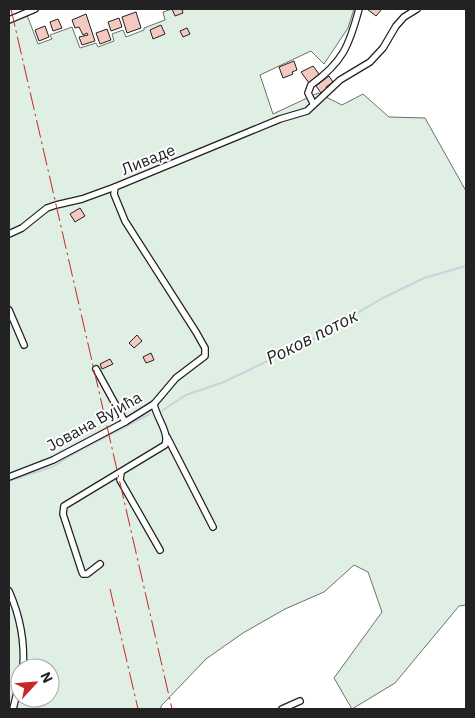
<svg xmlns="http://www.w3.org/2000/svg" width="475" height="718" font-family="'IBM Plex Sans',sans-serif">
	<rect width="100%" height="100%" fill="#fff"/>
	<!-- green -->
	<path fill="#e0efe3" stroke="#6f6f6f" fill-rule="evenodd" d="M172,9h182l-6,19 -24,36 -13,-13 -51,24 13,39 45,-21 24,12 21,-11 26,23 36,1 41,73v414l-7,1 -64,77 -43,26 -18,-31 48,-66 -14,-40 -14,-7 -30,27 -39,17 -42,24 -37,26 -45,47v3h-152v-687l18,-7 11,29 14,-5 -2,-4 22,-8 8,21 16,-5 2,4 16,-6 -2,-7 11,-4 3,7 18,-7v-2l21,-8 -2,-8zM20,668h30v30h-30z"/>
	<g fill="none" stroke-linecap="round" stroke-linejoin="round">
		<!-- stream -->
		<g stroke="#c7d3dd" stroke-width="2">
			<path d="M160,412l26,-17 38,-13 89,-43 68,-40 43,-21 42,-12"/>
			<path d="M9,481l43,-14 32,-19 66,-34"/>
		</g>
	</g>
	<!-- building -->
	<g fill="#f3c9c0" stroke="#222">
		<path d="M172,9h10l1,4 -8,3z"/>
		<path d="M367,9h15l-6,7z"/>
		<path d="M136,12l5,16 -14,5 -5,-16z"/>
		<path d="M86,14l9,27 -13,4 -3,-8 9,-2 -1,-2 -4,2 -4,-8 -4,1 -3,-8z"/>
		<path d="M119,18l3,9 -11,4 -3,-9z"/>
		<path d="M58,19l4,9 -9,3 -3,-9z"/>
		<path d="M161,25l4,9 -12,5 -3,-9z"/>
		<path d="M45,26l4,11 -10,4 -4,-11z"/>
		<path d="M187,28l3,6 -7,3 -3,-6z"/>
		<path d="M107,29l4,11 -11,4 -4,-11z"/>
		<path d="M294,61l3,9 -5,2 1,2 -10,4 -4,-11z"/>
		<path d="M313,66l6,8 -10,9 -8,-11z"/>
		<path d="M329,76l4,6 -7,5 1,2 -6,4 -5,-7z"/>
		<path d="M80,208l5,8 -10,6 -5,-8z"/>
		<path d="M137,335l5,6 -8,7 -5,-5z"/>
		<path d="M151,353l3,7 -8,3 -3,-6z"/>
		<path d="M110,359l3,5 -11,5 -2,-5z"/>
	</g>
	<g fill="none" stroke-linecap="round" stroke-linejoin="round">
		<defs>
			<g id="street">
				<path d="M9,20l26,-11"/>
				<path d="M313,103l-5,-10 3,-8c32,-23 38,-39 48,-76"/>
				<path d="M9,234l13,-6 25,-20 9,-3 26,-6 33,-12"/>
				<path d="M9,310l15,35"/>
				<path d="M96,369l29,53"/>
				<path d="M167,437l46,90"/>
				<path d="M121,473l-1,7 40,70"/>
				<path d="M9,477l44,-17 72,-38 29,-18 22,-26 29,-22v-8l-9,-16 -71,-111 -11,-27 1,-7 165,-68 27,-8 33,-31 30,-18 13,-14 13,-22 8,-9 13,-8"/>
				<path d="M100,564l-13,10h-4l-1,-2 -19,-58 1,-8 101,-61c5,-12 -9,-28 -11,-41"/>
				<path d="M9,591c11,25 16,50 14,77"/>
				<path d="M13,709l7,-29"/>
				<path d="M282,709l18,-8"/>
			</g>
		</defs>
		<!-- street casing -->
		<use href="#street" stroke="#222" stroke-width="8"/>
		<!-- street -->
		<use href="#street" stroke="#fff" stroke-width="5.5"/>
		<!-- power -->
		<g stroke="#c62828" stroke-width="1" stroke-dasharray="18 4 2.5 4" stroke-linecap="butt">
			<path d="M11,9l161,700"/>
			<path d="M110,589l28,120"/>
		</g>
	</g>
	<g text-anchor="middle" stroke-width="4" stroke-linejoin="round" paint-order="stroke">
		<!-- street labels -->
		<g font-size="16" fill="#222" stroke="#fff">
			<text transform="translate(148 159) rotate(-22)" y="6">Ливаде</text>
			<text transform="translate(94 421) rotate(-29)" y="6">Јована Вујића</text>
		</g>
		<!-- water labels -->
		<g font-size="18" font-style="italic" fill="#222" stroke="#fff">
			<text transform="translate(312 337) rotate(-27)" y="6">Роков поток</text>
		</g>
	</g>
	<!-- border -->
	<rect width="475" height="718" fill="none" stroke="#222222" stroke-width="20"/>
	<!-- north arrow -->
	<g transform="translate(35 683) rotate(64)"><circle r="24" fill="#ffffff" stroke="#a7a7a7"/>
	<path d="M0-4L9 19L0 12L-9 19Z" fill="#c62828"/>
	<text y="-8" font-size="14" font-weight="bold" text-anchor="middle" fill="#222222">N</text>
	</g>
</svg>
